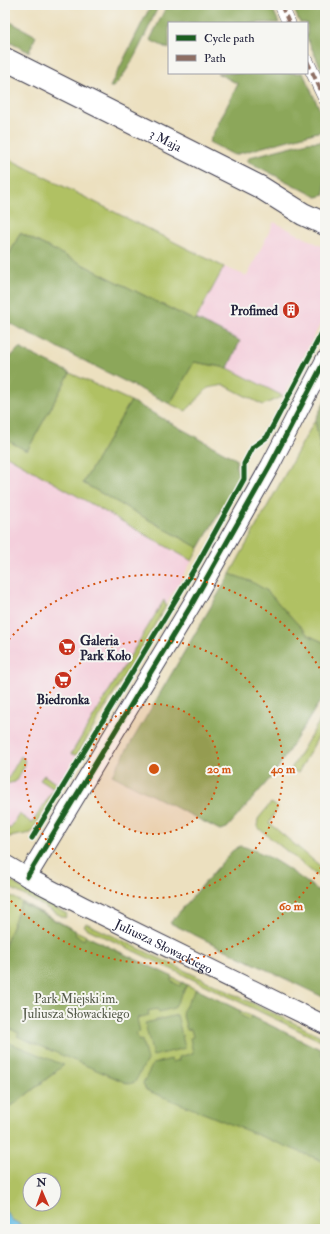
<svg xmlns="http://www.w3.org/2000/svg" width="330" height="1234" font-family="'IM FELL Double Pica',serif">
	<rect width="100%" height="100%" fill="#f6f6f2"/>
	<filter id="ink" filterUnits="userSpaceOnUse"><feTurbulence type="fractalNoise" baseFrequency=".025" numOctaves="2"/><feDisplacementMap in="SourceGraphic" scale="8" xChannelSelector="R" yChannelSelector="G"/><feConvolveMatrix kernelMatrix="1 2 1 2 8 2 1 2 1" color-interpolation-filters="sRGB"/></filter>
	<filter id="wash" filterUnits="userSpaceOnUse"><feTurbulence type="fractalNoise" baseFrequency=".012" numOctaves="4" result="noise"/><feDisplacementMap in="SourceGraphic" scale="16" xChannelSelector="R" yChannelSelector="G"/><feGaussianBlur stdDeviation="0.9" result="paint"/><feColorMatrix in="noise" values="0 0 0 0 0 0 0 0 0 0 0 0 0 0 0 0 0 1.4 0 .05"/><feComposite in="paint" operator="in"/></filter>
	<g filter="url(#wash)">
		<rect width="100%" height="100%" fill="#ece0bf"/>
		<!-- built -->
		<g fill="#f4cfdc">
			<path d="M274,222l51,26v67l-42,81 -55,-28 12,-27 -44,-22 28,-52 23,9z"/>
			<path d="M5,455l187,106 -161,272 -22,4 -4,-2z"/>
		</g>
		<!-- green -->
		<g fill="#b0c164" stroke="#697250" fill-rule="evenodd">
			<path d="M5,157l219,110 -28,52 -1,2 -175,-88 -15,30z"/>
			<path d="M194,362l34,6 55,28 -20,9 -39,-20 -16,3 -22,23 -16,-7z"/>
			<path d="M70,373l61,28 -48,82 116,65 -7,13 -187,-106v-16l22,12z"/>
			<path d="M315,420l10,52v171l-17,-8 -42,-45 -36,-16z"/>
			<path d="M164,600l2,6 -89,149 -6,-1z"/>
			<path d="M323,715l2,1v9l-27,48 -7,-4z"/>
			<path d="M21,756l3,3 1,7 -10,16 -10,2z"/>
			<path d="M44,775l11,8 3,5 -27,45 -22,4 -4,-2v-9l5,3 9,-15 13,9 22,-34 -14,-9z"/>
			<path d="M271,803l7,4 -9,16 56,47v6l-5,1 -5,-3 -58,-47 1,-8z"/>
			<path d="M5,878l62,36 -2,4 -60,-33z"/>
			<path d="M5,893l71,38 249,121v177h-320v-120l11,-6 42,-33 -53,-22zM30,1180h24v24h-24z"/>
			<path d="M86,923l239,115v5l-241,-116z"/>
		</g>
		<!-- forest -->
		<g fill="#8ca75a" stroke="#57644a">
			<path d="M151,5h8c-11,23 -28,66 -46,82h-3z"/>
			<path d="M167,5h104l8,18h-110v26l-19,-9z"/>
			<path d="M292,5h33v72l-18,-39v-15h-7z"/>
			<path d="M5,19l31,17 -7,16 -24,-12z"/>
			<path d="M217,73h86l22,48v9l-91,25 -25,-13 29,-58z"/>
			<path d="M325,141v54l-8,2 -70,-36 3,-4 58,-15z"/>
			<path d="M20,233l175,88 1,-2 44,22 -12,27 -34,-6 -24,42 -165,-83v-58z"/>
			<path d="M19,348l51,25 -43,78 -22,-12v-76z"/>
			<path d="M131,401l105,58 1,12 3,6 -41,71 -116,-65z"/>
			<path d="M325,401v71l-10,-52z"/>
			<path d="M230,574l20,7 16,9 42,45 17,8v53l-6,7 -45,71 -47,54 -7,2 -108,-55z"/>
			<path d="M240,846c28,5 61,33 85,49v103l-155,-75 62,-72z"/>
			<path d="M21,903l55,28 -1,4 9,5 2,-4 87,41 -2,4 9,5 2,-4 5,3 -13,23 -15,4 -2,-3 -9,2 1,4 -12,3 3,14 -4,1 3,8 3,-1 5,20 -12,22 -6,2 -112,-48 2,-3 -9,-4 -2,3 -3,-1v-86z"/>
			<path d="M196,989l45,22 -1,4 9,5 2,-4 71,34 -1,4 4,2v106l-179,-72 -3,-7 10,-19 18,-5 1,3 7,-2v-3l14,-4 -3,-15 3,-1 -2,-8 -4,1 -5,-18z"/>
			<path d="M177,1015l8,33 -32,8 -8,-33z"/>
			<path d="M5,1041l59,24 -48,38 -11,6z"/>
		</g>
		<!-- water -->
		<path fill="#6bc0e7" stroke="#467191" d="M5,1210l7,10 17,9h-24z"/>
	</g>
	<g filter="url(#ink)">
		<g fill="none" stroke-linecap="round" stroke-linejoin="round">
			<defs>
				<g id="pedestrian">
					<path d="M281,5l8,18"/>
					<path d="M307,61l18,38"/>
				</g>
				<g id="minor">
					<path id="s1" d="M5,864l22,13 56,29 242,119"/>
					<path d="M27,877l165,-273 78,-138 55,-106"/>
				</g>
				<g id="tertiary">
					<path id="s2" d="M5,59l255,128 43,27 22,10"/>
				</g>
			</defs>
			<!-- pedestrian casing -->
			<use href="#pedestrian" stroke="#403e4f" stroke-width="14"/>
			<!-- minor casing -->
			<use href="#minor" stroke="#403e4f" stroke-width="20"/>
			<!-- tertiary casing -->
			<use href="#tertiary" stroke="#403e4f" stroke-width="24"/>
			<!-- pedestrian -->
			<use href="#pedestrian" stroke="#fff" stroke-width="13"/>
			<!-- minor -->
			<use href="#minor" stroke="#fff" stroke-width="18"/>
			<!-- tertiary -->
			<use href="#tertiary" stroke="#fff" stroke-width="22"/>
			<!-- quiet -->
			<g stroke="#8d6e63" stroke-width="4" stroke-dasharray="8 4" stroke-linecap="butt">
				<path d="M281,5l8,18"/>
				<path d="M307,61l18,38"/>
			</g>
			<defs>
				<g id="cycleway">
					<path d="M32,838l167,-277 45,-82v-15l9,-17 14,-10 58,-110"/>
					<path d="M27,877l165,-273 78,-138 55,-106"/>
				</g>
			</defs>
			<!-- cycleway casing -->
			<use href="#cycleway" stroke="#f6f6f2" stroke-width="8"/>
			<!-- cycleway -->
			<use href="#cycleway" stroke="#1b5e20" stroke-width="5"/>
		</g>
	</g>
	<!-- distance rings -->
	<circle cx="154" cy="769" r="65" fill="#d45411" fill-opacity=".12"/>
	<g fill="none" stroke="#d45411" stroke-width="2" stroke-dasharray="2 4">
		<circle cx="154" cy="769" r="65"/>
		<circle cx="154" cy="769" r="129"/>
		<path d="M324 862A194 194 0 0 1 5 894M5 644A194 194 0 0 1 324 676"/>
	</g>
	<!-- icons -->
	<defs>
		<symbol id="building-disc" viewBox="-11 -11 22 22"><circle r="9.5" fill="#c8321e" stroke="#f6f6f2"/><path d="M-4-6H4V6H1V3H-1V6H-4ZM-2.5-4.3h1.7v1.8h-1.7ZM.8-4.3h1.7v1.8H.8ZM-2.5-1h1.7V.8h-1.7ZM.8-1h1.7V.8H.8Z" fill="#fff"/></symbol>
		<symbol id="supermarket-disc" viewBox="-11 -11 22 22"><circle r="9.5" fill="#c8321e" stroke="#f6f6f2"/><path d="M-6-5.5h2.5l.6 2H6L4.5 2H-2.5L-4.4-4H-6ZM-1.5 3.2a1.3 1.3 0 1 0 .1 0ZM3 3.2a1.3 1.3 0 1 0 .1 0Z" fill="#fff"/></symbol>
	</defs>
	<g fill-rule="evenodd">
		<use href="#building-disc" x="281" y="300" width="20" height="20"/>
		<use href="#supermarket-disc" x="57" y="637" width="20" height="20"/>
		<use href="#supermarket-disc" x="53" y="670" width="20" height="20"/>
	</g>
	<g text-anchor="middle" stroke-width="4" stroke-linejoin="round" paint-order="stroke">
		<!-- street labels -->
		<g font-size="13" fill="#22223b" stroke="#f6f6f2">
			<text dy="5" stroke="none"><textPath href="#s2" startOffset="180">3 Maja</textPath></text>
			<text dy="5" stroke="none"><textPath href="#s1" startOffset="179">Juliusza Słowackiego</textPath></text>
		</g>
		<!-- poi labels -->
		<g font-size="13" font-weight="bold" fill="#22223b" stroke="#f6f6f2" text-anchor="end">
			<text x="278" y="315">Profimed</text>
			<text x="80" y="645" text-anchor="start">Galeria<tspan x="80" dy="15">Park Koło</tspan></text>
			<text x="63" y="704" text-anchor="middle">Biedronka</text>
		</g>
		<!-- park labels -->
		<g font-size="13" fill="#545a49" stroke="#f6f6f2">
			<text x="76" y="1003">Park Miejski im.<tspan x="76" dy="15">Juliusza Słowackiego</tspan></text>
		</g>
	</g>
	<circle cx="154" cy="769" r="6" fill="#d45411" stroke="#f6f6f2" stroke-width="2"/>
	<g font-size="12" text-anchor="middle" font-weight="bold" fill="#d45411" stroke="#f6f6f2" stroke-width="4" stroke-linejoin="round" paint-order="stroke">
		<text x="219" y="773">20 m</text>
		<text x="283" y="773">40 m</text>
		<text x="291" y="910">60 m</text>
	</g>
	<!-- margin -->
	<rect width="330" height="1234" fill="none" stroke="#f6f6f2" stroke-width="20"/>
	<!-- legend -->
	<rect x="168" y="22" width="140" height="52" fill="#f6f6f2" stroke="#a1a1a9"/>
	<rect x="176" y="35" width="20" height="6" fill="#1b5e20" stroke="#a1a1a9"/>
	<text x="204" y="42" font-size="12" fill="#22223b">Cycle path</text>
	<rect x="176" y="55" width="20" height="6" fill="#8d6e63" stroke="#a1a1a9"/>
	<text x="204" y="62" font-size="12" fill="#22223b">Path</text>
	<!-- north arrow -->
	<g transform="translate(42 1192) rotate(358)"><circle r="19" fill="#f6f6f2" stroke="#a1a1a9"/>
	<path d="M0-3L7 15L0 10L-7 15Z" fill="#c8321e"/>
	<text y="-6" font-size="11" font-weight="bold" text-anchor="middle" fill="#22223b">N</text>
	</g>
</svg>
